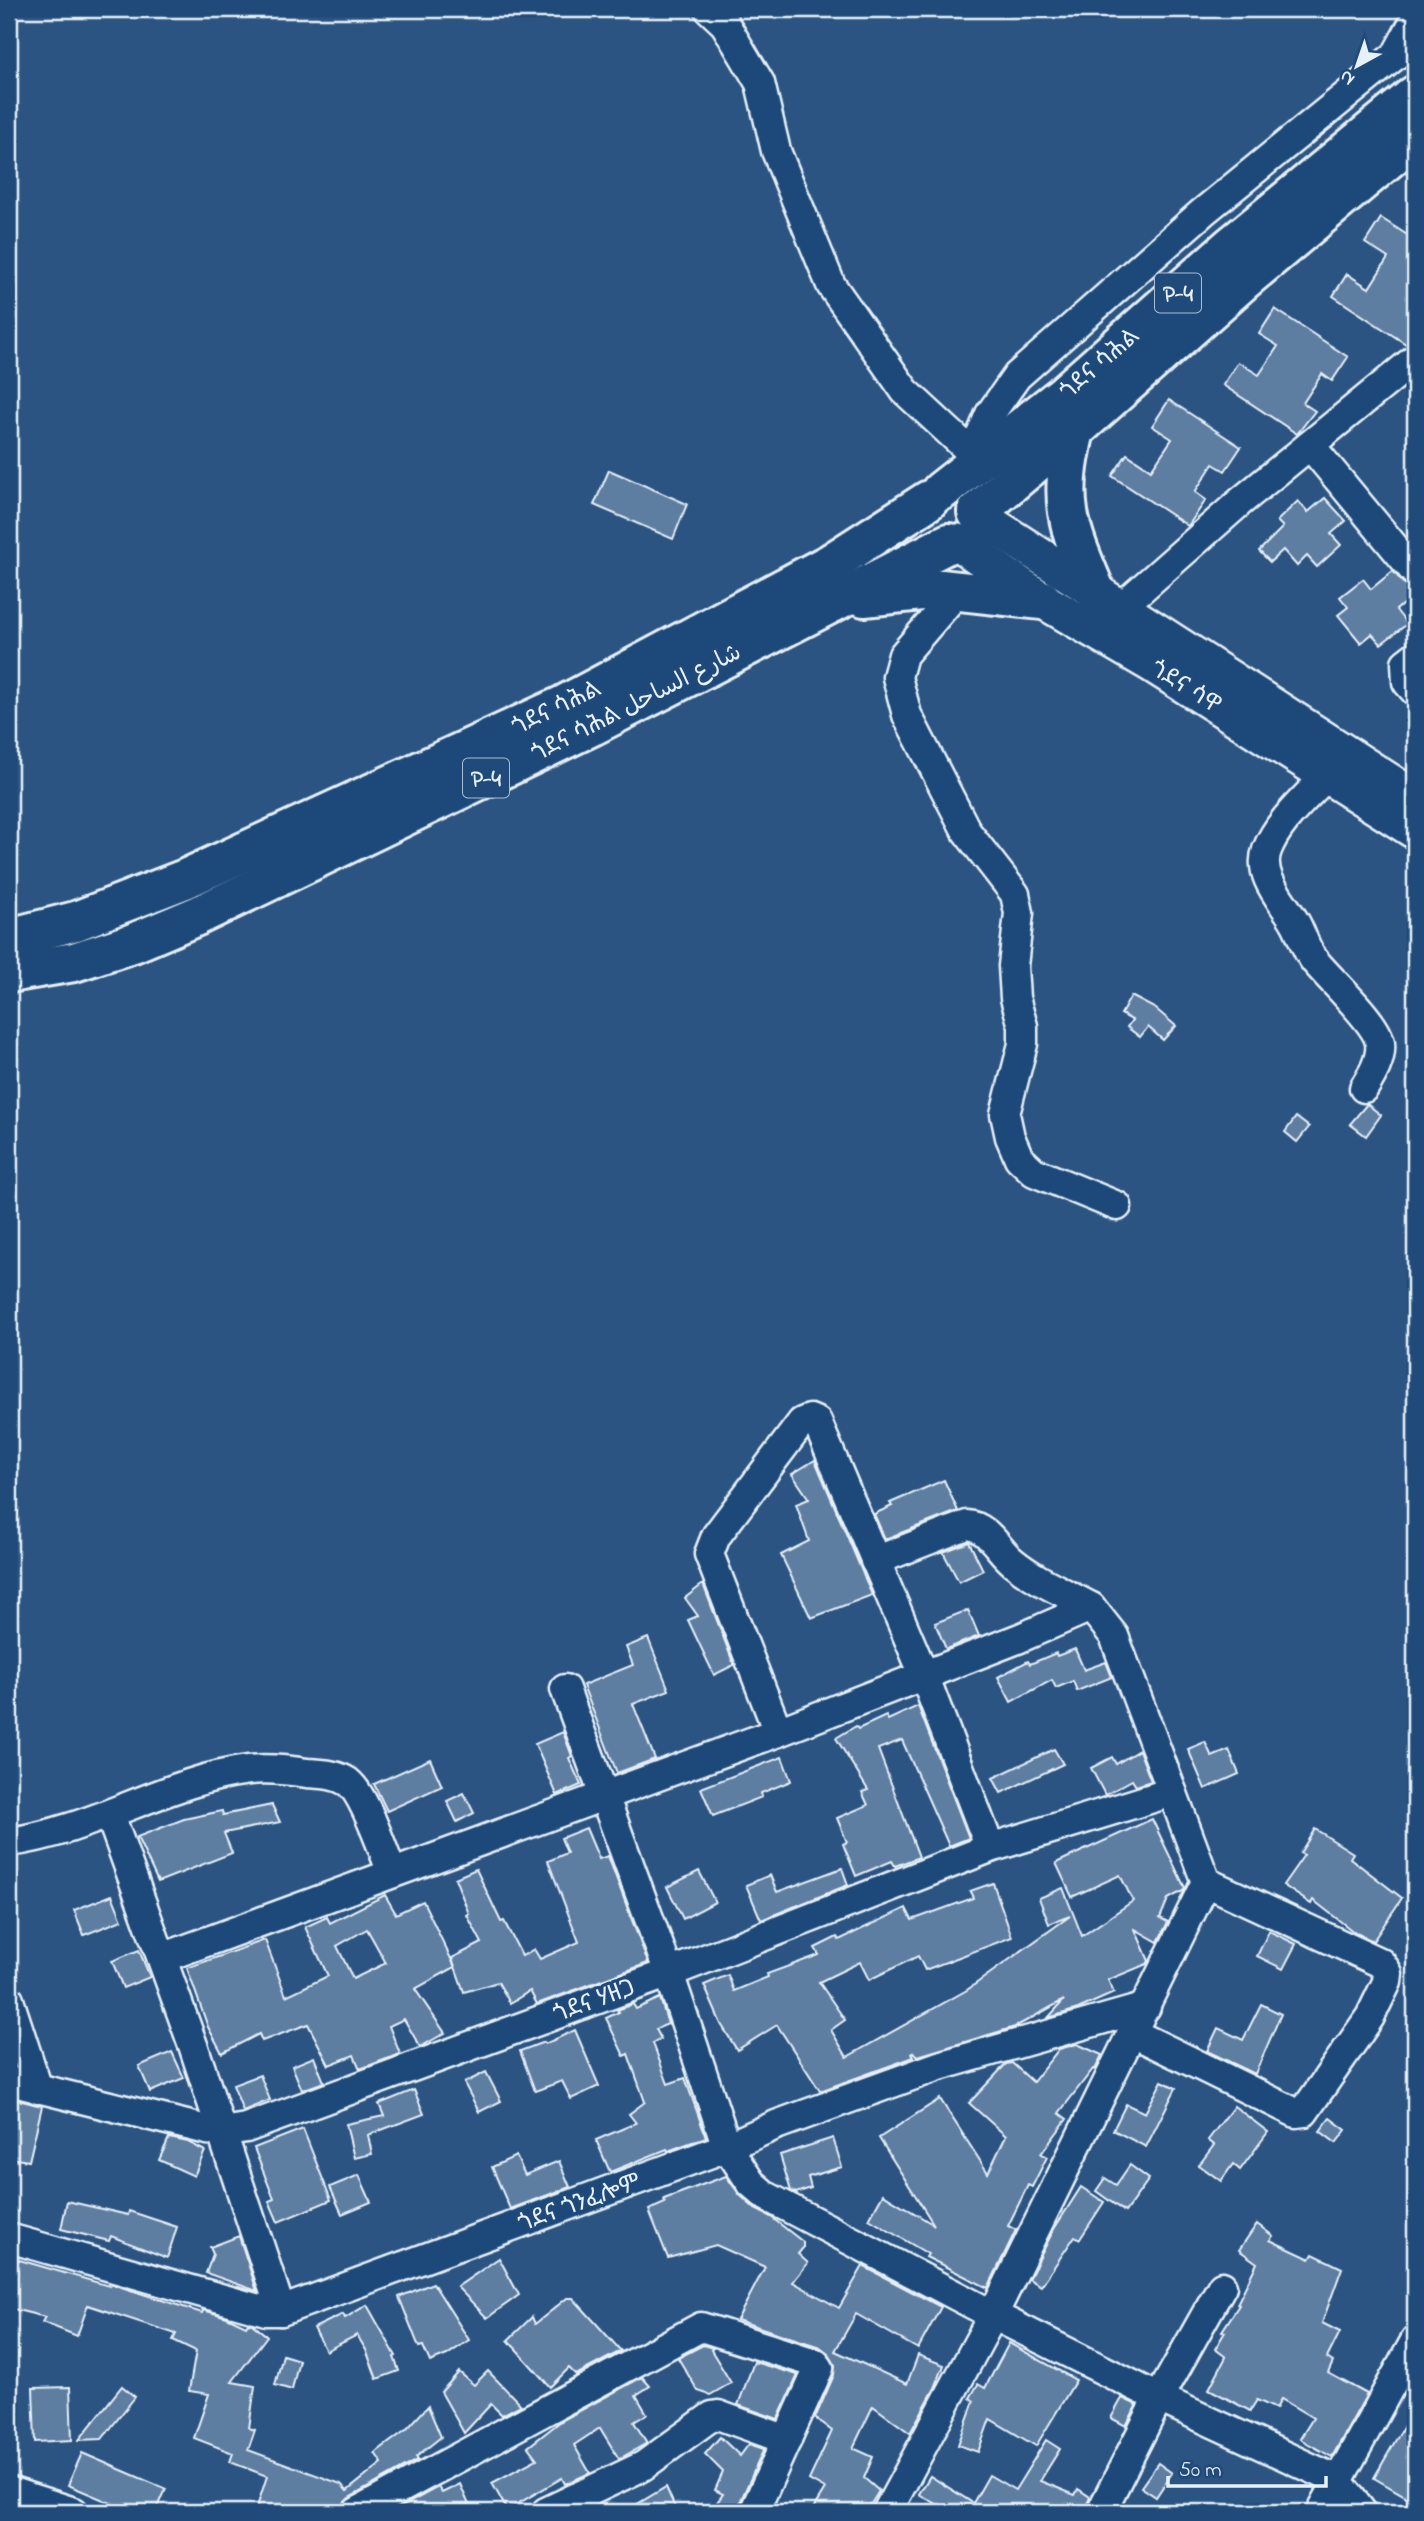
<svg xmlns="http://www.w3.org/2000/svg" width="1424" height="2521" font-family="'Indie Flower','Playpen Sans Arabic','Noto Sans Ethiopic',sans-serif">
	<rect width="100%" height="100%" fill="#2b5482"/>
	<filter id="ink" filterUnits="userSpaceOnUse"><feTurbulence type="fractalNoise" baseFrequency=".0143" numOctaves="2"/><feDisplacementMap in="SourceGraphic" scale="14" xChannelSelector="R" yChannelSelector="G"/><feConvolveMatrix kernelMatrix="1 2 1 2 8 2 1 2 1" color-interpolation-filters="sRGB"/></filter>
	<g filter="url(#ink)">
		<!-- building -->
		<g fill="#5d7da1" stroke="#e8f1f8" stroke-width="2" fill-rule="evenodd">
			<path d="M1381,218l34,22v90l-9,14 -73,-48 14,-22 22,14 19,-30 -23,-15z"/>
			<path d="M1275,309l73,48 -16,24 -10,-7 -19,29 12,8 -18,23 -74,-49 15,-23 21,13 19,-29 -19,-12z"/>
			<path d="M1169,400l72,47 -16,24 -12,-7 -18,28 11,8 -18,26 -76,-50 15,-22 24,16 21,-31 -20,-13z"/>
			<path d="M609,470l78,34 -14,35 -79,-34z"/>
			<path d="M1325,498l21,23 -15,13 10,11 -24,22 -10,-11 -10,10 -14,-16 -13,12 -11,-11 24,-24 -6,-6 21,-20 10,11z"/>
			<path d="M1393,571l10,12 12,5v6l-19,16 11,14 -26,20 -9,-10 -11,9 -23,-28 10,-8 -8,-10 23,-18 8,10z"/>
			<path d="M1131,996l25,13 20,17 -13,14 -15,-13 -8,10 -13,-10 5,-7 -11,-6z"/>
			<path d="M1367,1104l14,11 -15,21 -16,-12z"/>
			<path d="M1296,1117l13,10 -12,15 -12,-10z"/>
			<path d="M815,1460l57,135 -61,23 -30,-63 28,-14 -13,-37 13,-5 -17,-25z"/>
			<path d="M944,1480l14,31 -73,28 -11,-25 18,-8 -2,-3z"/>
			<path d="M969,1542l14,28 -24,12 -16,-30z"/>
			<path d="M703,1584l31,81 -20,10 -26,-55 10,-4 -13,-18z"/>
			<path d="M968,1610l11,26 -33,13 -11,-26z"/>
			<path d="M648,1638l21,52 -36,14 22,55 -38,14 -34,-88 50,-20 -7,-18z"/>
			<path d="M1075,1649l9,21 22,-8 6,15 -35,14 -4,-10 -17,7 -4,-8 -41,22 -13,-25 30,-16 2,3 26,-11 1,3z"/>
			<path d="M918,1706l51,132 -20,8 -47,-106 -24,9 41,108 -24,9 -3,-5 -36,15 -13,-32 4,-2 -10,-24 31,-13 -6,-13 6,-2 -32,-52 20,-12 2,3 28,-13 2,4z"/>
			<path d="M563,1732l9,24 -3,2 12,27 -24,10 -22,-51z"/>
			<path d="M1205,1742l7,15 17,-7 10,24 -34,15 -17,-40z"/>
			<path d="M1054,1749l9,15 -62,29 -8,-15z"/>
			<path d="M1139,1750l12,31 -15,5 -4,-6 -27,15 -14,-27 21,-11 4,7z"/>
			<path d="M782,1757l9,24 -30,12 1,4 -49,19 -12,-28z"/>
			<path d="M430,1759l12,27 -55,25 -13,-27z"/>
			<path d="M464,1793l10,20 -17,9 -10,-21z"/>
			<path d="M272,1805l8,17 -56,11 8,20 -74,29 -21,-45 47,-18 38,-8 1,4z"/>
			<path d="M1152,1819l33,69 -2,3 -15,8 -8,19 8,4 -10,20 -23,-13 14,32 -2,3 -39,16 6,13 -36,16 -30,9 16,-18 -49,27 -97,29 -4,-4 -2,2 2,3 -94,34 -43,-66 -40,25 -16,-26 -17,-39 24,-10 6,16 34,-14 -1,-3 52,-19 -4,-7 22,-11 2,3 67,-32 6,12 61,-22 -3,-7 23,-8 19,54 -87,33 -7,-14 -49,24 -9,-18 -41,20 26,38 -14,10 16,27 120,-67 103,-74 -21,8 -10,-26 24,-10 19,48 51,-35 -13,-26 -48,22 -16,-34z"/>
			<path d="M586,1828l13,31 9,-3 40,107 -111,41 -7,-13 -20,12 -12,-21 -34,10 -12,-34 30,-15 -15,-28 2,-1 -14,-36 21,-9 25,53 3,-1 18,35 12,-7 6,10 39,-17 -31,-81 19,-8 -6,-15z"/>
			<path d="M1315,1829l38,24 -3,5 52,40 -29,43 -19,-9 -41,-32 -2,4 -28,-19 21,-30 -4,-2z"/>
			<path d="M842,1868l6,17 -87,35 -15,-35 24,-10 7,17z"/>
			<path d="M699,1871l16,31 -32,17 -16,-32z"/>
			<path d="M112,1895l10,25 -38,15 -10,-25z"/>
			<path d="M385,1895l11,19 27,-13 32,66 -40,22 30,44 -25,14 -16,-28 -15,7 11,28 -40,15 -6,-14 -25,10 -21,-41 -46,17 -3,-7 -37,19 -14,-26 -21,-59 78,-28 21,56 42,-20 -23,-49 22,-10 3,6zM367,1929l19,34 -33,16 -16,-33z"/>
			<path d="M1269,1931l27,13 -13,25 -26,-13z"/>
			<path d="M139,1950l11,27 -27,11 -11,-27z"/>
			<path d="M660,1998l8,26 -12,5 5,10 -8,4 15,41 17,-6 21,59 -38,14 -1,-2 -57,23 -14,-32 40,-17 -7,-9 16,-12 -17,-48 -4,2 -18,-38 13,-6 -2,-2 16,-6 3,5z"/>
			<path d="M1261,2004l20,10 -26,60 -48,-23 11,-23 25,12z"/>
			<path d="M575,2030l24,56 -28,13 -9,-18 -27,10 -15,-40 24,-9 1,2z"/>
			<path d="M1077,2044l25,11 -7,15 -2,-1 -34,44 8,6 -26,35 6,3 -15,30 -4,-2 -20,41 8,4 -28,58 -62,-31 2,-3 -59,-35 14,-25 51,31 -55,-87 61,-39 48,74 18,-37 -37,-33 37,-39 6,-1 21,19 26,-33z"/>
			<path d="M172,2052l12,26 -34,14 -11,-26z"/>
			<path d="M314,2057l10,25 -22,8 -10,-24z"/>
			<path d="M486,2072l15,29 -22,11 -15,-29z"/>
			<path d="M260,2075l10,25 -27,11 -10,-26z"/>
			<path d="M1162,2081l14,7 -30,59 -33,-17 13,-26 19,9z"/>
			<path d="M414,2090l10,24 -56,21 4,19 -18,4 -8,-34 38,-8 -5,-12z"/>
			<path d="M14,2099l28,7 -13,55 -20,-3v-35z"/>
			<path d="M1234,2106l34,26 -28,38 -7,-6 -12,17 -22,-16 15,-20 -6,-5z"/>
			<path d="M1330,2118l16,12 -10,13 -16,-12z"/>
			<path d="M303,2129l28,71 -53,22 -9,-21 5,-2 -20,-51z"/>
			<path d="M169,2138l19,4 17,9 -11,25 -35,-16z"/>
			<path d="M833,2138l9,29 -34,10 3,11 -15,5 -5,-2 -11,-36z"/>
			<path d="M516,2156l9,19 34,-14 11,26 -60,22 -18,-42z"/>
			<path d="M1130,2165l19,14 -24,33 -29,-21 9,-13 11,7z"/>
			<path d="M359,2175l12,27 -29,12 -12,-27z"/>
			<path d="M726,2176l14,19 15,14 16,8 32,25v6l-5,6 10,9 -15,19 46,26 24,-42 78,41 -23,42 -62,-35 -21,37 72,33 11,-29 26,10 -9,23 -25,45 -37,-27 -20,42 20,9 -9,21 15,13 -13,21h-55l14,-23 -16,-9 23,-49 -17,-13 19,-43 1,-10 -7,-12 -8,-6 -83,-27 28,-53 -49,-22 -48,13 -19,-48 16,-7 -1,-4z"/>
			<path d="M1081,2187l23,15 -24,37 -5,-3 -34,50 -12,-7 25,-50z"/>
			<path d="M67,2201l61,14 1,-4 48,16 -10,31 -56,-22 -2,5 -48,-12z"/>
			<path d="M1257,2224l16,12 -3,4 40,19 3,-5 29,14 -20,55 18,9 -13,26 6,4 -5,11 39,21 -35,63 -32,-18 13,-21 -32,-19 -5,10 -19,-9 -7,11 -41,-22 17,-32 -11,-8 10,-17 -3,-1 17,-26 -2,-1 20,-41 -18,-13z"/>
			<path d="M239,2236l18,55 -51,-18 7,-19 -3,-7z"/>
			<path d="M9,2257l100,29v-2l6,1 87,28 1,-3 24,7 19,9 2,-3 4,1 15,12 -35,46 23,4 -6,42 6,2 -7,20 93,34 6,7 35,-28 -7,-10 31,-23 22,-24 13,31 -25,20 2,3 -69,38 -6,6 -3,8h-68l-15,-5 10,-31 -37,-14 3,-9 -39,-15 15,-44 -20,-3 7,-40 -23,-11 3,-6 -88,-29 -11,31 -35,-14 3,-5 -36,-9z"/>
			<path d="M499,2258l20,37 -32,23 -30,-31z"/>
			<path d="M433,2283l36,57 -22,15 -17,7 -7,-16 -4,1 -20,-50z"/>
			<path d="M567,2298h6l48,53 -45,24 -7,-7 -19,19 -42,-47 24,-23 3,7z"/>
			<path d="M367,2305l29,51 -2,1 5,14 -22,8 -11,-29 -9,-15 -31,16 -12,-23 29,-14 2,4z"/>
			<path d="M1009,2343l67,37 -40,66 -46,-27 -12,33 -20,-7 16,-44 -4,-3 8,-14 7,4z"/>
			<path d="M703,2345l10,3 -2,2 20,33 -21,12 -12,-4 -20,-33z"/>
			<path d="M283,2355l16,5 -7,30 -17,-5z"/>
			<path d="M754,2362l44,13 -20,44 -40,-14z"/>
			<path d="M488,2371l33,34 -19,10 -11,-11 -27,29 -23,-41 18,-20 15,13z"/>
			<path d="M642,2377l8,9 -14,9 11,19 -13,8 13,21 -28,16 -19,-31 -26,17 16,28 -25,11 -3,-6 -55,32 -15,-27 45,-24 -9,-12 33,-26z"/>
			<path d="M122,2386l13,11 -33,42 -23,1z"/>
			<path d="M70,2387l2,53 -37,2 -2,-54z"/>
			<path d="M1122,2398l15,7 -11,21 -15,-8z"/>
			<path d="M1415,2407v75l-8,15 -33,-19z"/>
			<path d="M720,2437l20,19 9,-12 15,5 -23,51 -9,12h-22l13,-18 -8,-4 8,-18 -18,-18z"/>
			<path d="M1046,2440l14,9 -20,32 35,14 3,-6 12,8 -6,15h-135l-30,-18 11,-18 43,27 16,-28 26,15z"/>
			<path d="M82,2453l84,36 -10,23h-24l-64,-27z"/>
			<path d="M1158,2463l14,10 -16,24 -15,-10z"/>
			<path d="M460,2484l12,28h-80l46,-25 4,6z"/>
			<path d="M666,2487l11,25h-53z"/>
		</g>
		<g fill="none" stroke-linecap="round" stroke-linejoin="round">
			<defs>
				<g id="minor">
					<path d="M709,9l16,15 35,59 16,68 55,134 74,106 68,63"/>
					<path d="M1310,445l105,127"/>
					<path d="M966,470l24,-56 27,-38 186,-164 193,-157 19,-35"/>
					<path d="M958,591l-55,64 -6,22 10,38 60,117 48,62 4,19 -6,53 2,32 8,28v18l-18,70 5,23 9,21 15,14 83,34"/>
					<path d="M1121,607l119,-105 175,-143"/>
					<path d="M1415,656l-9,7 1,19 8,9"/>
					<path d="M1327,775c-20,22 -49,46 -60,75 -10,26 16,51 28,72 7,12 10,27 19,38 15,19 63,62 66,83 2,16 -8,32 -16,45"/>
					<path d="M875,1561l92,-36c21,1 31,25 46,37 23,19 53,31 78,45"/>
					<path d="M565,1689l104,284 58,174 24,36 15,13 227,119 166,83 178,82 25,32"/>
					<path d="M778,1732l-69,-178 7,-18 86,-114 8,-3 7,3 107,253 66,173"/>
					<path d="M110,1815l84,233 87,263"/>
					<path d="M9,1842c84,-11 158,-62 240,-72 19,-2 39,0 58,3 14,1 29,1 41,9 17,13 35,69 44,91"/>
					<path d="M162,1958l616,-226 242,-94 71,-31 23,29 92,246"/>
					<path d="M9,2000l29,89"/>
					<path d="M9,2081l198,49 15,2 24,-4 423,-155 321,-125 182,-56"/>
					<path d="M9,2238l257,73h15l446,-164 49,-22 163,-59 207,-59"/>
					<path d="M9,2491l65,21"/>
					<path d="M357,2512l344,-185 114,36 4,5 -65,144"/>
					<path d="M546,2512l97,-46 69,-50 6,-1 69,25"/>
					<path d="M887,2512l106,-197 213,-433 175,81 7,10 -1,9 -17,35 -66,95 -8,1 -163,-80"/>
					<path d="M1101,2512l58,-114 63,-112"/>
					<path d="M1321,2512l94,-171"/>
				</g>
				<g id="major">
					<path d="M977,515l438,283"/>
					<path d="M957,542l85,58 111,65 262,166"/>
				</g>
				<g id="highway">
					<path d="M1075,430c-17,73 -8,94 20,160"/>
					<path d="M941,491l122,-96 168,-149 184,-151"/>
					<path d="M977,512l98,-82 167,-148 173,-145"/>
					<path d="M864,597l77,-8 101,11"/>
					<path d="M9,938l67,-17 109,-42 377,-173 269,-143 98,-63"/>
					<path d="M9,973l65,-11 59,-19 64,-27 395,-190 357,-183"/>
				</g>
			</defs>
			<!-- minor casing -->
			<use href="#minor" stroke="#e8f1f8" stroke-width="33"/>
			<!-- major casing -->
			<use href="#major" stroke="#e8f1f8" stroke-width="40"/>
			<!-- highway casing -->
			<use href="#highway" stroke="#e8f1f8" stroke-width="44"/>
			<!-- minor -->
			<use href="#minor" stroke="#1f4a7a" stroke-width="28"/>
			<!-- major -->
			<use href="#major" stroke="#1f4a7a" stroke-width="35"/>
			<!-- highway -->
			<use href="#highway" stroke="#1f4a7a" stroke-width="38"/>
		</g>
	</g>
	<g text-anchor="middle" stroke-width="6" stroke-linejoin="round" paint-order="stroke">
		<!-- shield labels -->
		<g fill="#1f4a7a" stroke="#acbfd2" stroke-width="2">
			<rect x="1155" y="273.5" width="46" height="39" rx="5"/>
			<rect x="463" y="758.5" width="46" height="39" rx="5"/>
		</g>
		<g font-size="23" font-weight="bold" fill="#e8f1f8">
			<text x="1178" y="301">P-4</text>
			<text x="486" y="786">P-4</text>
		</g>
		<!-- street labels -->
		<g font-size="24" fill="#e8f1f8" stroke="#1f4a7a">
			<text transform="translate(1099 363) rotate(-41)" y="8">ጎደና ሳሕል</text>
			<text transform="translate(1186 686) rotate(32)" y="8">ጎደና ሳዋ</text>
			<text transform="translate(636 702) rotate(-27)" y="8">ጎደና ሳሕል شارع الساحل</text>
			<text transform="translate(556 707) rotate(-26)" y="8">ጎደና ሳሕል</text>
			<text transform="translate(594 2000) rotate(-20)" y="8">ጎደና ሃዘጋ</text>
			<text transform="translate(579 2202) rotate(-20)" y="8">ጎደና ጎንፈሎም</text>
		</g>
	</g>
	<!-- margin -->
	<rect width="1424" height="2521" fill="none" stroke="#1f4a7a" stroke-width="35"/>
	<rect x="18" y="18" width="1389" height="2486" fill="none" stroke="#e8f1f8" stroke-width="2.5" filter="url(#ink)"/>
	<!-- north arrow -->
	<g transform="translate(1357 66) rotate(220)" stroke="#1f4a7a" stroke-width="5" paint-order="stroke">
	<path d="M0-5L12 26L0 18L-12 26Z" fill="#e8f1f8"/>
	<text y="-10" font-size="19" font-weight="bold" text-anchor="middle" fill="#e8f1f8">N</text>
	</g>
	<!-- scale -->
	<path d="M1168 2476v10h158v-10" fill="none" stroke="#e8f1f8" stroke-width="3.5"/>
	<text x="1179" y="2476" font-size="21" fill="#e8f1f8" stroke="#1f4a7a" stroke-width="5" paint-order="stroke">50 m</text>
</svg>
